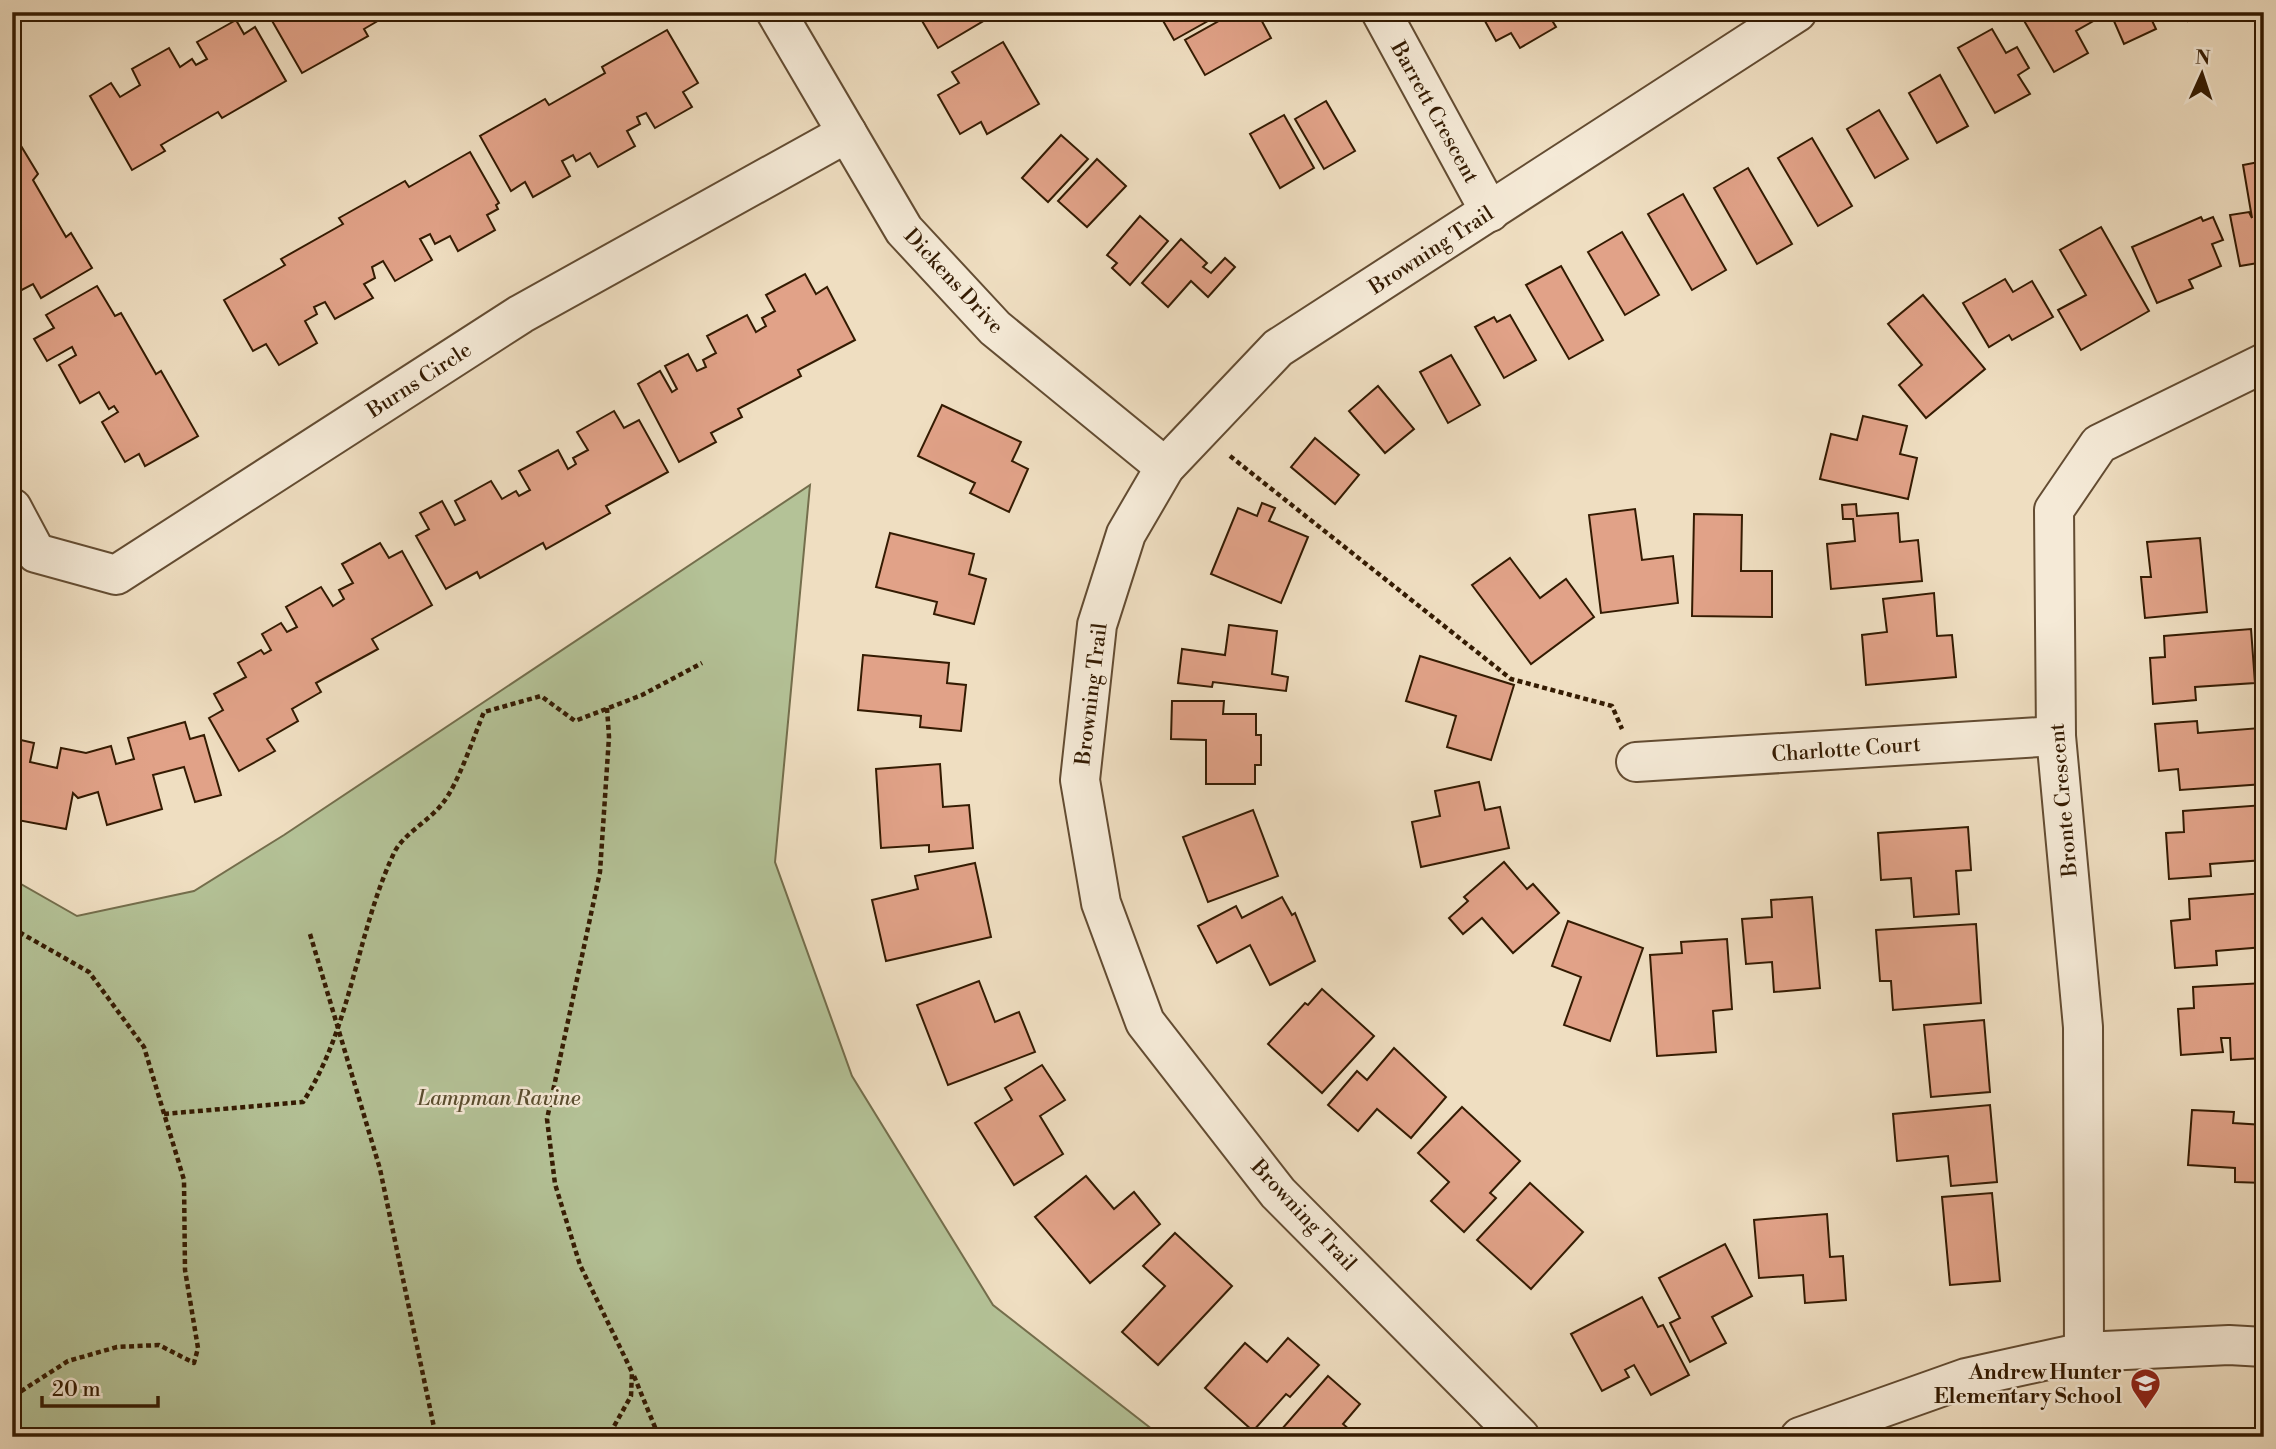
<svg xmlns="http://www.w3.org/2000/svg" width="2276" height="1449" font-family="'Libre Bodoni',serif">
	<rect width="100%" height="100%" fill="#efdec1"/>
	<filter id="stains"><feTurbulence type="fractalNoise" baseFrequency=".00286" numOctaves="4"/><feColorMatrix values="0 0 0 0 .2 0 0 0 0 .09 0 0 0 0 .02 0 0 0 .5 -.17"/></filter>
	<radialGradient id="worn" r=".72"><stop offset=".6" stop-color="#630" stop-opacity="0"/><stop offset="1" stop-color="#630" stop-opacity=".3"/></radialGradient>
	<!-- green -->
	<path fill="#b4c297" stroke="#746e4c" stroke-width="2" d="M810,485l-35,377 77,214 141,229 169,132h-1150v-558l65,37 117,-25 90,-56z"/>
	<!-- building -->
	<g fill="#e1a288" stroke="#341b02" stroke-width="2">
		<path d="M267,12h126l-29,17 4,7 -66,37z"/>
		<path d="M921,12h60l4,8 -47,28 -20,-34z"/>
		<path d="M1158,12h66l-50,28z"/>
		<path d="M1235,12h22l14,26 -66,37 -20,-35z"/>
		<path d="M1480,12h67l9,15 -36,21 -9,-15 -15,8z"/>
		<path d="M2019,12h73l5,7 -21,12 12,22 -34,19z"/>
		<path d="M2110,12h38l8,17 -32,15z"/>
		<path d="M2185,12h32l-29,9z"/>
		<path d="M236,20l8,14 11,-7 31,54 -64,37 -4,-6 -57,33 4,6 -33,19 -42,-74 21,-13 9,14 20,-12 -8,-16 37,-21 11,19 12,-8 4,6 11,-6 -10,-17z"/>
		<path d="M1992,29l14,24 11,-6 12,21 -11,7 12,19 -35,19 -37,-65z"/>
		<path d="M667,30l31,53 -15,9 9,15 -37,21 -9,-15 -9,4 3,7 -13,7 8,15 -37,21 -8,-14 -14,8 -3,-6 -11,6 8,15 -37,21 -8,-15 -14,9 -31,-55 65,-37 4,6 56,-32 -3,-6z"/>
		<path d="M1003,42l36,62 -52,30 -6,-12 -21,12 -22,-39 21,-12 -7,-11z"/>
		<path d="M1940,75l28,51 -31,17 -28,-50z"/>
		<path d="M1326,101l29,50 -31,18 -29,-50z"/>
		<path d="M1879,110l29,49 -33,19 -28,-49z"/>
		<path d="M1284,115l30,53 -34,20 -30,-54z"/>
		<path d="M12,131l26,43 -5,6 33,57 5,-4 21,35 -51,30 -8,-14 -21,11z"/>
		<path d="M1061,135l27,24 -40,43 -26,-24z"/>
		<path d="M1812,138l40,68 -34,20 -40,-68z"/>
		<path d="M470,152l29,51 -3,2 2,4 -11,6 8,15 -37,21 -8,-15 -15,8 -5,-10 -10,5 12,21 -37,21 -12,-20 -11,6 3,11 -11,6 9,14 -38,21 -10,-17 -11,5 3,7 -12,7 12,22 -38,22 -13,-21 -13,7 -29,-51 61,-35 -4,-6 62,-35 -4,-6 66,-37 4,6z"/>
		<path d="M1097,159l29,27 -39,41 -29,-26z"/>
		<path d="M2264,161v101l-24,4 -10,-51 19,-3 3,6 -9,-53z"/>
		<path d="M1748,168l44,76 -35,20 -43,-76z"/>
		<path d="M1683,194l43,76 -34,20 -44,-76z"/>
		<path d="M1140,216l28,25 -38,44 -18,-17 5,-5 -10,-8z"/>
		<path d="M2201,217l2,4 10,-4 10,23 -11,4 9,22 -32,14 4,8 -36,15 -25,-56z"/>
		<path d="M2101,227l48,84 -68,39 -23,-40 28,-15 -26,-45z"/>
		<path d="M1622,232l37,63 -34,20 -37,-63z"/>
		<path d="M1181,239l26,24 -4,4 8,6 14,-15 10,9 -27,30 -17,-16 -23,26 -26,-24z"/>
		<path d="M1561,266l42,74 -34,19 -43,-74z"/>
		<path d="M805,274l11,20 11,-7 28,53 -57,30 3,6 -63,33 4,8 -31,16 5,9 -37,20 -41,-78 22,-13 12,21 5,-3 -12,-23 23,-12 9,17 9,-4 -3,-7 13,-7 -9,-17 40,-21 9,17 10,-6 -4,-8 13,-7 -9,-16z"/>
		<path d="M2005,279l8,13 19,-11 21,36 -41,23 -3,-5 -20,12 -26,-44z"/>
		<path d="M97,286l18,30 6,-3 35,61 5,-3 37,65 -53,30 -6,-12 -14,8 -23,-40 16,-10 -4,-6 -5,3 -10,-17 -19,11 -21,-38 17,-10 -4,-8 -25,14 -13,-22 20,-11 -8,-13z"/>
		<path d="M1923,295l62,74 -59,49 -27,-33 23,-20 -34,-41z"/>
		<path d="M1510,315l26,45 -32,18 -29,-51 19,-10 3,5z"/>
		<path d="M1451,355l29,50 -32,18 -28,-51z"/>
		<path d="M1378,386l36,43 -29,24 -36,-42z"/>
		<path d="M942,405l79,37 -9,19 16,8 -19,43 -39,-19 5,-10 -57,-27z"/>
		<path d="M614,411l10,17 15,-8 29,52 -62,34 4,7 -64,36 -3,-6 -63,35 -3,-6 -31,17 -30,-53 13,-7 -9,-16 22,-12 13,24 10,-5 -10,-19 36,-20 11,18 14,-8 3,5 11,-6 -11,-19 39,-21 10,19 8,-5 -3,-6 15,-8 -11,-18z"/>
		<path d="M1863,416l44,10 -7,28 17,4 -9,41 -88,-20 11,-45 26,6z"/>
		<path d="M1315,438l44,37 -24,29 -44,-37z"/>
		<path d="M1262,503l13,5 -6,13 39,16 -27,66 -70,-29 27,-66 19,8z"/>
		<path d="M1856,504l1,12 41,-3 2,29 18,-2 4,41 -91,8 -4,-45 28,-3 -2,-22h-10l-1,-14z"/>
		<path d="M1635,509l7,51 31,-4 5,47 -77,10 -12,-98z"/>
		<path d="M1694,514l48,1 -1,56h31v46l-80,-1z"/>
		<path d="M890,533l84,21 -5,20 17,5 -12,45 -40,-10 3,-12 -61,-15z"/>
		<path d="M2200,538l7,74 -62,6 -4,-41h10l-4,-35z"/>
		<path d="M380,543l9,15 13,-7 30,54 -60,34 6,10 -62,34 5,9 -29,17 6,12 -31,18 8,12 -36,20 -30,-53 14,-8 -9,-16 32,-17 -8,-14 23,-13 3,4 7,-4 -9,-16 19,-11 6,9 10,-5 -11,-20 35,-20 12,19 11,-7 -5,-9 14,-7 -11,-19z"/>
		<path d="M1510,558l30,40 26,-19 28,38 -63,47 -59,-79z"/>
		<path d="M1934,593l3,43 15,-1 4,42 -90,8 -4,-50 25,-3 -4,-33z"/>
		<path d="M1229,625l48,6 -5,43 16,3 -2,14 -73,-9 -1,5 -34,-4 4,-34 43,6z"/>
		<path d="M2251,629l4,54 -60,4 1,13 -43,4 -3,-46 15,-1 -1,-21z"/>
		<path d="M863,655l86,8 -2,20 19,2 -5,46 -41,-4 1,-11 -63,-6z"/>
		<path d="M1420,656l94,29 -23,75 -44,-13 9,-31 -50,-15z"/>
		<path d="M1172,701h52l-1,13h33v21h5v30h-6v19h-49v-44l-35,-1z"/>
		<path d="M2197,721l1,12 62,-5 4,56 -84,6 -2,-21 -19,2 -4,-47z"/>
		<path d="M185,722l5,17 14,-4 17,60 -26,7 -11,-35 -31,8 9,34 -55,16 -9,-33 -20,6 -5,-5 -7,36 -54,-10v-81l22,5 -4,19 27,6 4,-20 25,5 25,-7 5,18 18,-5 -6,-21z"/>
		<path d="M940,764l3,43 26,-2 4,43 -44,4v-7l-48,3 -5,-79z"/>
		<path d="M1479,782l6,28 15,-3 9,41 -88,19 -9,-45 28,-6 -5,-25z"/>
		<path d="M2264,805v55l-54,4 1,12 -42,3 -3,-46 18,-1 -1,-21z"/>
		<path d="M1253,810l25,66 -70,26 -25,-65z"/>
		<path d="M1968,827l3,43 -15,1 3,43 -45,3 -3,-39 -30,2 -3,-47z"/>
		<path d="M1504,862l23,27 6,-5 26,29 -46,40 -31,-35 -19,16 -14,-16 19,-17 -4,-4z"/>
		<path d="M975,863l16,74 -105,24 -14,-61 46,-11 -3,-13z"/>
		<path d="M2264,893v54l-48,4 1,14 -42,3 -4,-47 19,-2 -1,-20z"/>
		<path d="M1282,897l10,18 3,-2 20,48 -45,24 -20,-40 -33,18 -19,-37 38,-20 6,12z"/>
		<path d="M1812,897l8,91 -46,4 -2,-30 -26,2 -4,-45 30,-2 -1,-17z"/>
		<path d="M1568,921l75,27 -33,93 -46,-16 17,-48 -29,-11z"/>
		<path d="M1976,924l5,79 -88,7 -2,-29h-11l-4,-51z"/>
		<path d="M1727,939l5,70 -19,2 3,41 -59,4 -7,-101 32,-2 -1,-11z"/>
		<path d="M979,981l16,41 24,-10 16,40 -87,33 -31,-80z"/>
		<path d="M2264,983v75l-33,2 -1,-22h-9l2,14 -42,3 -3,-46 16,-1 -1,-21z"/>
		<path d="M1322,989l52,47 -52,57 -54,-49 37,-41 3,2z"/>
		<path d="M1984,1020l6,72 -59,5 -7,-72z"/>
		<path d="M1394,1048l52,49 -35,41 -34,-29 -19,22 -30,-26 29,-34 10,9z"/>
		<path d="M1042,1065l23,35 -25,16 23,38 -49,31 -39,-62 37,-23 -7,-12z"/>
		<path d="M1990,1105l7,77 -46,4 -3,-30 -51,5 -4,-47z"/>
		<path d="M1462,1107l58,54 -30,32 6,5 -32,34 -33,-31 18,-19 -31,-29z"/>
		<path d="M2192,1110l42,2 -1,11 31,2v58l-29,-1v-14l-47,-3z"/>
		<path d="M1086,1176l28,33 20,-17 26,32 -70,59 -55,-66z"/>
		<path d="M1530,1183l53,49 -52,57 -54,-49z"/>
		<path d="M1992,1193l8,88 -50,4 -8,-88z"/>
		<path d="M1827,1214l3,43 13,-1 3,44 -41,3 -2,-28 -44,3 -5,-58z"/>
		<path d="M1175,1233l57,53 -74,79 -36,-33 43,-46 -22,-20z"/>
		<path d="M1725,1244l27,52 -40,21 14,26 -36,19 -20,-39 10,-5 -21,-40z"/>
		<path d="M1642,1297l16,30 5,-2 26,50 -38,20 -17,-30 -9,5 4,7 -27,14 -31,-57z"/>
		<path d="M1288,1338l31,27 -29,32 -4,-3 -33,37 -48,-43 40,-45 22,19z"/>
		<path d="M1328,1376l32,28 -17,20 15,13h-83z"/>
	</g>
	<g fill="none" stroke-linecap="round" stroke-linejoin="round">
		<defs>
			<g id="minor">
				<path d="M776,12l128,218 91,98 170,139"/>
				<path d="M1381,12l109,200"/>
				<path d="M12,508l24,45 80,22 405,-261 326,-181"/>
				<path d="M1636,762l420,-26"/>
				<path d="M2084,1352l-1,-325 -27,-291 -2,-226 45,-66 165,-81"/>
				<path d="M1520,1437l-242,-244 -133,-171 -44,-119 -21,-123 17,-155 29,-91 39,-67 113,-119 519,-336"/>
				<path d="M1800,1437l166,-59 118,-26 145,-7 35,2"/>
			</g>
		</defs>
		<!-- minor casing -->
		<use href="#minor" stroke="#634c32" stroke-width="42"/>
		<!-- path -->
		<g stroke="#341b02" stroke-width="4.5" stroke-dasharray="5 3.5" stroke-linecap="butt">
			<path d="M1230,456l281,223 101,27 10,23"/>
			<path d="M607,708l2,29 -9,135 -53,247 8,65 25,81 52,107 -1,24 -23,41"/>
			<path d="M12,928l77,44 55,75 40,133 1,90 13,78 -4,15 -35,-18 -42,2 -49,14 -56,36"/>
			<path d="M310,934l70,235 56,268"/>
			<path d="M164,1114l139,-12c49,-76 53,-168 91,-249 9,-19 35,-32 48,-49 16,-19 32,-68 42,-92l57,-16 34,25 67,-26 60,-32"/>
			<path d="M634,1376l25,61"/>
		</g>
		<!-- minor -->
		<use href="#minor" stroke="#f5ead7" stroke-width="38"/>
	</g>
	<!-- icons -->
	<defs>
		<symbol id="school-pin" viewBox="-11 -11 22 30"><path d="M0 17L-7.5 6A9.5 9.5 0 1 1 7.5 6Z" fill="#8f2418" stroke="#f5ead7"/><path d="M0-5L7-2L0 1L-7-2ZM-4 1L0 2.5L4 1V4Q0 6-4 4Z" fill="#fff"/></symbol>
	</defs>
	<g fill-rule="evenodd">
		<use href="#school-pin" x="2128" y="1366" width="35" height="47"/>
	</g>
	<g text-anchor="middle" stroke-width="5" stroke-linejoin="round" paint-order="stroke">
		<!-- street labels -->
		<g font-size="21" fill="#341b02" stroke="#f5ead7">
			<text transform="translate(1435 112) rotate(61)" y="7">Barrett Crescent</text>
			<text transform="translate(1431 250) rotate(-33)" y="7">Browning Trail</text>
			<text transform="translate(954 281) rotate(47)" y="7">Dickens Drive</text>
			<text transform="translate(419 380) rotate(-33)" y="7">Burns Circle</text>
			<text transform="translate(1091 694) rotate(-83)" y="7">Browning Trail</text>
			<text transform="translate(1846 749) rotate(-4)" y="7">Charlotte Court</text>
			<text transform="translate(2063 800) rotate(-95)" y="7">Bronte Crescent</text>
			<text transform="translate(1304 1215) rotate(47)" y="7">Browning Trail</text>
		</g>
		<!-- park labels -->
		<g font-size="21" font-style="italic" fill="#5a4d2f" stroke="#f5ead7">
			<text x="499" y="1105">Lampman Ravine</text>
		</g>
		<!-- poi labels -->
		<g font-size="21" font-weight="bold" fill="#341b02" stroke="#f5ead7" text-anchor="end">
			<text x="2122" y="1379">Andrew Hunter<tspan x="2122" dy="24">Elementary School</tspan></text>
		</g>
	</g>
	<!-- margin -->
	<rect width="2276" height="1449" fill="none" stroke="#efdec1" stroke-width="42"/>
	<rect x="14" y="14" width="2248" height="1421" fill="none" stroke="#341b02" stroke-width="3.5"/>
	<rect x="21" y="21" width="2234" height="1407" fill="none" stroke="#341b02" stroke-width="2"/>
	<!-- north arrow -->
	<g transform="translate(2202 74) rotate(3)" stroke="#f5ead7" stroke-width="5" paint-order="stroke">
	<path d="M0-5L12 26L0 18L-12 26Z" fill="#341b02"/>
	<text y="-10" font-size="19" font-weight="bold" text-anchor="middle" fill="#341b02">N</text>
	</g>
	<!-- scale -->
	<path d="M42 1396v10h116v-10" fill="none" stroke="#341b02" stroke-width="3.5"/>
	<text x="52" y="1396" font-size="21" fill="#341b02" stroke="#f5ead7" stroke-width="5" paint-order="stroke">20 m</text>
	<rect width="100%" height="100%" filter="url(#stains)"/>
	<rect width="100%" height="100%" fill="url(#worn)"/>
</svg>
